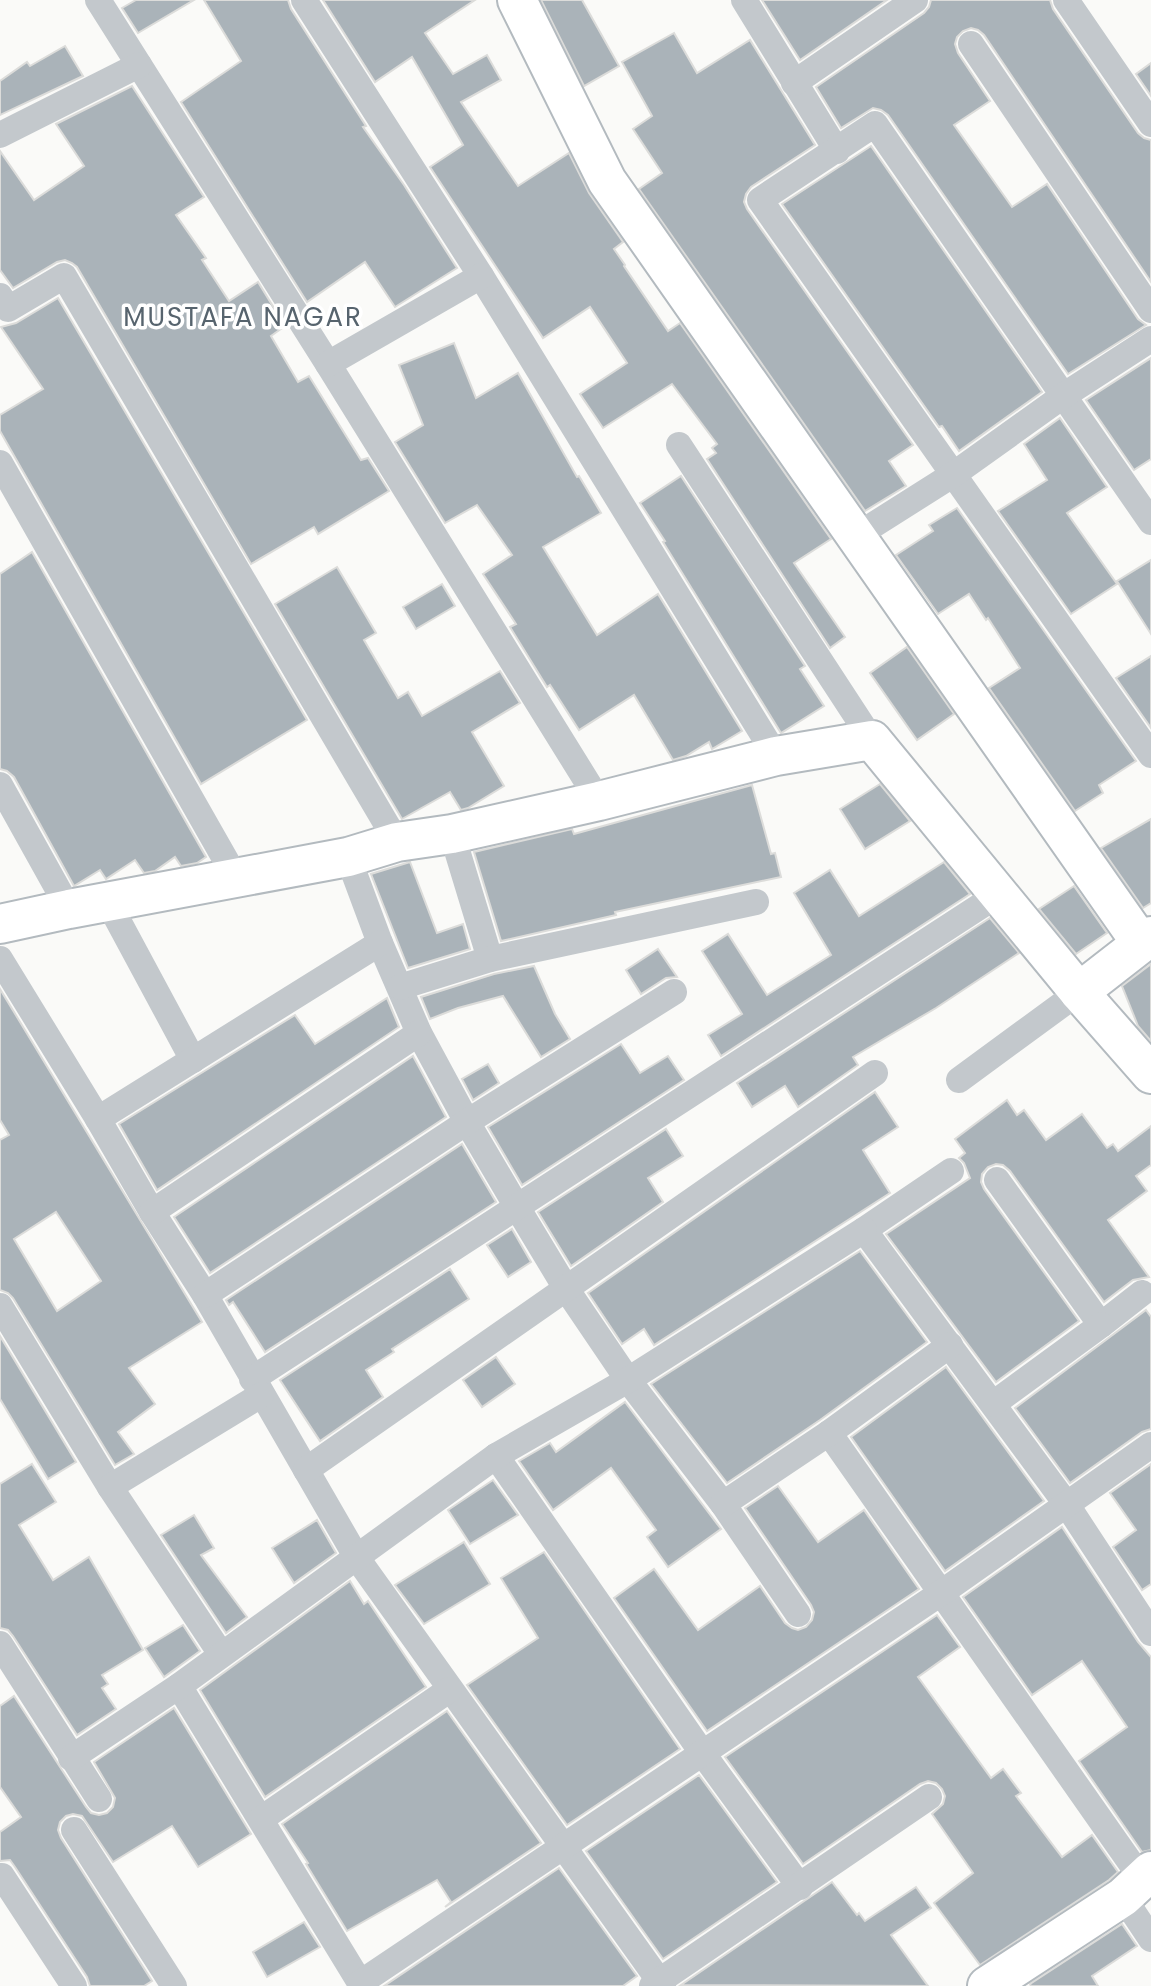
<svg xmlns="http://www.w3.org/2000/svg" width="1151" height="1986" font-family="Poppins,sans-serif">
	<rect width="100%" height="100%" fill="#fafaf8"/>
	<!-- building -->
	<g fill="#aab3b9" stroke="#dcdcda" stroke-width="2" fill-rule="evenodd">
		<path d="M136,0h58l-56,33 -16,-25z"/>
		<path d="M204,0h84l3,9 75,117 -3,1 41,58 53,83 -62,39 -30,-45 -58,40 -126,-200 60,-41z"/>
		<path d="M323,0h152l-50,33 28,41 34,-19 14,25 -40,22 57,84 51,-33 20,40 34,49 -9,7 11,16 -1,1 44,65 12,-8 151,216 -37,24 51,74 -15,11 -123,-189 9,-6 -4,-5 5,-4 -45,-60 -69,44 -23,-34 47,-31 -37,-56 -47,31 -113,-171 33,-22 -51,-88 -37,25z"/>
		<path d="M541,0h41l37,66 -35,20z"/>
		<path d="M762,0h125l-87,60z"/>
		<path d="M931,0h119l3,9 85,124 6,5 7,2v142l-167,-247 -6,-5 -7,-2 -8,3 -6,6 -2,7 3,9 32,48 -36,24 58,82 35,-23 91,135 8,6 -78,49 -180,-259 -7,-5 -8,-2 -32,20 -25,-41 108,-74 5,-6z"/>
		<path d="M674,33l23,40 53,-33 65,105 -64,42 -5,7 -2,8 3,7 166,236 -24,16 17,25 -41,25 -226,-322 23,-16 -29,-44 19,-13 -30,-54z"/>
		<path d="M65,46l18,30 -83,39v-34l27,-19 3,4z"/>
		<path d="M1151,63v33l-15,-22z"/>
		<path d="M132,86l72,111 -28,18 30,43 -4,2 27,41 29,-19 27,44 -14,10 27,46 11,-6 52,84 7,-2 21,33 -71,43 -4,-7 -63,37 -174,-297 -5,-4 -7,-3 -8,2 -44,26 -13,-18v-119l34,49 50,-34 -28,-42z"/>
		<path d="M871,146l171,246 -83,59 -17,-25 -3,1 -157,-223z"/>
		<path d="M58,298l249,422 -106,64 -201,-353v-16l43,-26 -42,-62 15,-4z"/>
		<path d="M454,343l22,55 42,-25 59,104 2,-1 22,37 -58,34 54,88 61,-41 84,137 -30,18 -3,-7 -23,14 -13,4 -39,-65 -55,35 -29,-45 -3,2 -37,-60 6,-3 -33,-50 29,-19 -35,-50 -32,18 -50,-81 28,-17 -24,-60z"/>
		<path d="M1151,358v101l-17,11 -48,-70z"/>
		<path d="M1060,418l47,69 -40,26 50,71 -46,30 -73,-103 49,-31 -23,-36z"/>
		<path d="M681,476l124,190 -5,3 24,37 -43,27 -118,-191 2,-1 -25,-38z"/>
		<path d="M957,508l179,253 -37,24 4,8 -28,18 -86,-123 31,-20 -32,-50 -2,2 -17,-26 -31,20 -42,-59 37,-24 -4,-6z"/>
		<path d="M32,552l174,305 -9,6 -16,3 -6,-9 -20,14 -11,2 -9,-13 -29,19 -6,-9 -26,16 -60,-109 -7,-6 -7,-2v-195z"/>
		<path d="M1151,560v74l-34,-53z"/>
		<path d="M337,567l39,66 -12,7 34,58 10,-6 14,24 78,-45 20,32 -48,29 32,54 -36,22 -7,2 -11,-18 -48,27 -127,-215z"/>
		<path d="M442,584l13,22 -39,23 -13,-22z"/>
		<path d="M907,647l47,67 -37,26 -47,-67z"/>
		<path d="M1151,656v72l-35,-50z"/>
		<path d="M880,784l30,37 -45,28 -25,-40z"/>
		<path d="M752,785l19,69 4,-1 6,24 -166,35 1,3 -115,26 -27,-89 98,-23 2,5z"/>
		<path d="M1151,819v84l-8,5 -42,-60z"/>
		<path d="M410,862l27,71 26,-9 7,25 -62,19 -37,-94z"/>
		<path d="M944,862l26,32 -249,162 -13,-21 34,-21 -40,-63 26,-17 39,61 64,-40 -37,-62 36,-23 29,46z"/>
		<path d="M1074,886l33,47 -31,21 -37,-45z"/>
		<path d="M990,918l29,35 -83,55 -83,49 5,8 -60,42 -13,-21 -33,21 -15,-24z"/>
		<path d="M658,949l19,28 -11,1 -25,16 -15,-24z"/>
		<path d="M1151,964v77l-13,-15 -16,-40z"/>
		<path d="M534,966l21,48 15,25 -29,18 -38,-61 -45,12 -28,11 -9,-22 73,-23z"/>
		<path d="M0,989l202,333 -73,46 26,36 -37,28 16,22 -19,11 -102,-167 -5,-5 -8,-3v-150l9,-5 -9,-15zM56,1212l45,69 -44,30 -43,-72z"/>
		<path d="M387,998l12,29 -242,163 -38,-66 176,-109 20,29z"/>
		<path d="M621,1044l19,29 28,-17 16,24 -162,105 -34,-58z"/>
		<path d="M413,1056l33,61 -236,156 -36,-56z"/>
		<path d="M488,1064l11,19 -26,17 -11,-21z"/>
		<path d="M875,1092l23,35 -35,23 27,43 -236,152 -10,-16 -22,15 -34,-51z"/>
		<path d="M1007,1100l10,15 7,-5 22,30 36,-26 25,34 6,-4 5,7 33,-25v39l-15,11 11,15 -39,29 41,57 -16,3 -29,22 -94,-131 -7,-6 -7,-1 -8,3 -6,7 -1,8 3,7 95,132 -83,61 -110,-148 84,-56 -6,-15 -5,-5 6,-5 -10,-14z"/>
		<path d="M666,1129l17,27 -35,22 15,24 -92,64 -33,-54z"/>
		<path d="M462,1144l34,58 -231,150 -32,-50 -4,3 -3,-5z"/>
		<path d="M512,1229l19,33 -23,15 -21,-32z"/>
		<path d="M860,1251l67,91 -107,78 -93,63 -76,-99z"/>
		<path d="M450,1269l19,30 -77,50 2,3 -28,18 17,27 -63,44 -40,-61z"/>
		<path d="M1146,1310l5,7v112l-9,3 -72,51 -55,-75z"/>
		<path d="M0,1336l76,126 -28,17 -48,-80z"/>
		<path d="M496,1357l19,27 -33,23 -19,-27z"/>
		<path d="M946,1367l98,134 -99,70 -94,-134z"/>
		<path d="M625,1402l96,127 -53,38 -21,-30 9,-7 -45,-62 -58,42 -34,-49 31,-18 6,9z"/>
		<path d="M32,1464l24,38 -37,23 34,55 36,-23 54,93 -41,25 6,9 -6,4 14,21 -39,26 -64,-99 -5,-6 -8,-2v-144z"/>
		<path d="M1151,1464v120l-9,6 -29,-43 23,-17 -26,-37z"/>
		<path d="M493,1480l25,35 -48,29 -22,-34z"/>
		<path d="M778,1486l40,56 46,-32 55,79 -212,142 -93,-133 40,-29 44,61 62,-44 25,37 7,5 6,2 8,-3 6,-7 2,-8 -3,-7 -66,-97z"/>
		<path d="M194,1515l20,33 -13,7 46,62 -21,16 -65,-98z"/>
		<path d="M317,1520l19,33 -42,30 -22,-35z"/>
		<path d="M1062,1527l76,115 13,15v193l-9,2 -63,-91 48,-34 -45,-66 -50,34 -69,-98z"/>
		<path d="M464,1542l26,42 -66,40 -29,-39z"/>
		<path d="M544,1552l136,197 -113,76 -100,-140 71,-47 -37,-60z"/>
		<path d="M350,1581l14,23 4,-3 58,86 -161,110 -65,-107z"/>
		<path d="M937,1615l23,32 -42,30 73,101 12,-9 18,24 -5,3 46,61 30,-22 26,37 -9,8 -129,85 -46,-62 39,-30 -41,-59 11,-10 2,-8 -3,-7 -6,-6 -8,-2 -8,3 -117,80 -78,-107z"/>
		<path d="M183,1625l17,26 -36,26 -19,-29z"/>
		<path d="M14,1696l72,111 5,6 8,2 8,-2 6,-6 2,-9 -21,-36 80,-54 77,126 -53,33 -26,-41 -59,36 -31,-46 -9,-2 -7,2 -6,6 -2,8 3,8 91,143 -8,5h-54l-3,-9 -72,-110 -5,-7 -10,1v-29l21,-15 -21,-30v-81z"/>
		<path d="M447,1711l94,132 -96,64 6,-5 -14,-22 -90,51 -41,-67 2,-1 -26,-39z"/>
		<path d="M699,1775l78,107 -114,77 -77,-108z"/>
		<path d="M559,1868l78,108 -14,10h-239z"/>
		<path d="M832,1882l25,33 2,-2 6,8 51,-34 15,21 -40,27 37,51 -247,-1z"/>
		<path d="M304,1922l16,25 -53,30 -14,-25z"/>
		<path d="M1122,1924l15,22 -45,30 6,10h-67l-1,-2z"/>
	</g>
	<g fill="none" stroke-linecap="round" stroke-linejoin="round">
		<defs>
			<g id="secondary">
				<path d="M517,0l90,181 534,762"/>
				<path d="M0,924l69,-15 279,-52 49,-15 55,-8 147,-33 177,-45 96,-16 207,252 72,82"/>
				<path d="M1079,992l72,-56"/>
				<path d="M987,1986l136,-89 28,-26"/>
			</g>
		</defs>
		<!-- secondary casing -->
		<use href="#secondary" stroke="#b3babf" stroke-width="42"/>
		<!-- street -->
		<g stroke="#c3c8cc" stroke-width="26">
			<path d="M98,0l230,364 271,437"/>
			<path d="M304,0l177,276 295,480"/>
			<path d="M744,0l93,151"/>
			<path d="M1066,0l85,124"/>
			<path d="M971,44l180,266"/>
			<path d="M794,83l121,-83"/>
			<path d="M0,135l139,-70"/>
			<path d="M0,296l8,13 56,-33 333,566"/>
			<path d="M328,364l153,-88"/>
			<path d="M679,445l193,295"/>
			<path d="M0,463l236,415"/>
			<path d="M1151,522l-276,-398 -115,76 391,555"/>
			<path d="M856,536l98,-62 109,-78 88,-57"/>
			<path d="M0,785l69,124"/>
			<path d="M452,834l38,125"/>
			<path d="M348,857l32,86 39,90 48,89 50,85 50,83 61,90 95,124 75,110"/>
			<path d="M108,902l85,158"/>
			<path d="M0,959l98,160 54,93 53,83 152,263 306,428"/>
			<path d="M400,987l90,-28 266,-57"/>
			<path d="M959,1080l120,-88"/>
			<path d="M98,1119l282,-176"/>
			<path d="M951,1171l-87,59 203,275 84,128"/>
			<path d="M997,1180l104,145 41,-32"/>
			<path d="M152,1212l267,-179"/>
			<path d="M205,1295l262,-173 207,-130"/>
			<path d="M0,1306l110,181"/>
			<path d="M252,1379l747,-485"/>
			<path d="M993,1404l108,-79"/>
			<path d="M829,1433l313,446"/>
			<path d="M496,1456l207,298 97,133"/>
			<path d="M306,1470l569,-397"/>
			<path d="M723,1504l106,-71 121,-88"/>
			<path d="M0,1644l99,155"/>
			<path d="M221,1654l-111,-167 151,-92"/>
			<path d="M179,1686l183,300"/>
			<path d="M71,1758l108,-72 317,-230 132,-76 236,-150"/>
			<path d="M261,1819l188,-129"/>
			<path d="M74,1830l100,156"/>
			<path d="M2,1876l72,110"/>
			<path d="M1123,1897l28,42"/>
			<path d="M360,1983l581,-390 210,-148"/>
			<path d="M652,1986l277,-189"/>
		</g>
		<!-- secondary -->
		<use href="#secondary" stroke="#fff" stroke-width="38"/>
	</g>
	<g text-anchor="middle" stroke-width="7" stroke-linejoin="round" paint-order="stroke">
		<!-- neighbourhood labels -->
		<g font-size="26" letter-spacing="2" fill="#57646e" stroke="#fff">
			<text x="243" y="326">MUSTAFA NAGAR</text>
		</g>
	</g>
</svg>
